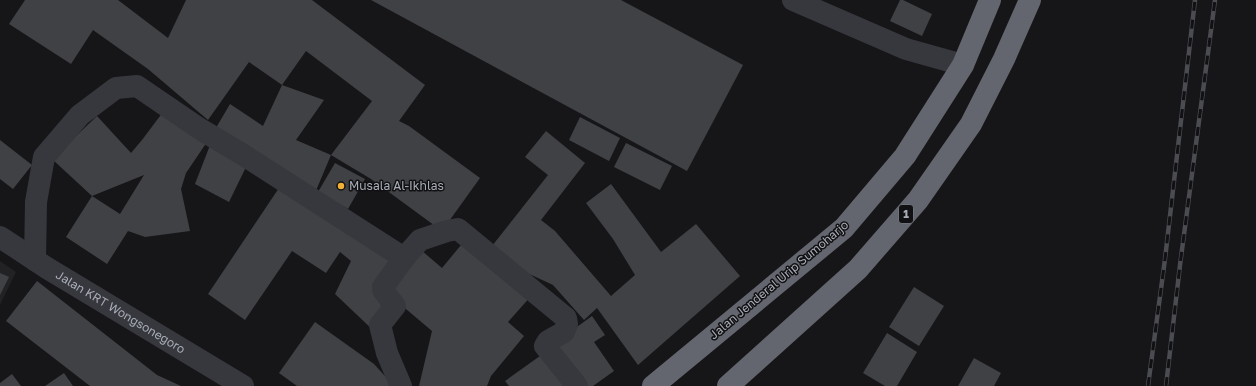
<svg xmlns="http://www.w3.org/2000/svg" width="1256" height="386" font-family="'Golos Text',sans-serif">
	<rect width="100%" height="100%" fill="#161618"/>
	<!-- built -->
	<path fill="#222225" d="M0,261l16,11 -16,33z"/>
	<!-- building -->
	<g fill="#404145">
		<path d="M25,0h93l50,38 18,-38h126l113,85 -26,36 10,5 71,52 -38,53 -71,-52 -40,-24 41,-54 -66,-50 -24,34 -33,-23 -41,58 -60,-51 -55,-39 -22,34 -62,-40z"/>
		<path d="M371,0h250l122,65 -56,106z"/>
		<path d="M900,0h3l29,14 -10,22 -32,-15z"/>
		<path d="M282,85l42,15 -28,40 35,15 -16,38 -102,-60 17,-29 33,22z"/>
		<path d="M166,108l43,31 -23,34 -5,16 9,42 -45,6 -17,-6 -21,33 -41,-27 26,-41 28,18 24,-39 -52,21 -40,-37 45,-43 34,37 11,-13z"/>
		<path d="M580,117l40,21 -11,23 -40,-21z"/>
		<path d="M546,131l39,32 -44,57 14,11 56,65 24,-21 -22,-36 -27,-36 25,-19 50,68 35,-28 44,52 -102,89 -41,-57 -13,12 -31,-35 -28,-13 -33,-26 56,-71 -23,-18z"/>
		<path d="M0,140l32,25 -19,24 -13,-10z"/>
		<path d="M212,140l34,27 -17,35 -34,-18z"/>
		<path d="M626,143l46,23 -12,24 -46,-23z"/>
		<path d="M335,163l30,16 -17,30 -30,-17z"/>
		<path d="M283,182l114,75 -4,46 -18,29 -40,-38 16,-33 -11,-9 -14,21 -34,-22 -47,69 -37,-26z"/>
		<path d="M466,239l66,56 -24,27 16,14 -33,40 -4,10h-68l13,-55 -45,-38 34,-43 21,18z"/>
		<path d="M0,273l9,4 -9,18z"/>
		<path d="M37,281l120,94 24,11h-91l-84,-65z"/>
		<path d="M914,287l30,19 -25,40 -30,-19z"/>
		<path d="M592,316l13,19 -11,7 20,29 -21,15h-12l-29,-41z"/>
		<path d="M315,322l59,42 20,22h-97l-18,-13z"/>
		<path d="M887,333l30,19 -20,34h-12l-22,-13z"/>
		<path d="M547,351l25,35h-63l-4,-5z"/>
		<path d="M974,358l27,15 -7,13h-36z"/>
		<path d="M64,373l9,13h-28z"/>
		<path d="M12,374l9,12h-21v-3z"/>
	</g>
	<g fill="none" stroke-linecap="round" stroke-linejoin="round">
		<!-- minor -->
		<g stroke="#37383d" stroke-width="22">
			<path d="M793,0l113,49 57,16"/>
			<path id="s1" d="M0,237l47,31 196,118"/>
			<path d="M35,260l1,-58 8,-45 36,-42 36,-27 21,-2 63,43 42,25 162,104 16,-18 27,-9 11,-2 108,89 1,6 -3,8 -16,9 -3,5 32,40"/>
			<path d="M401,386l-14,-33 -7,-28 15,-19 -12,-16v-3l21,-29"/>
		</g>
		<!-- highway -->
		<g stroke="#63666e" stroke-width="22">
			<path d="M653,386l191,-158 61,-72 58,-91 27,-65"/>
			<path d="M728,386l130,-117 60,-69 53,-76 33,-65 26,-59"/>
		</g>
		<defs>
			<g id="rail">
				<path d="M1148,386l17,-127 30,-259"/>
				<path d="M1166,386l14,-121 35,-265"/>
			</g>
		</defs>
		<!-- rail casing -->
		<use href="#rail" stroke="#4a4c52" stroke-width="4.5"/>
		<!-- rail -->
		<use href="#rail" stroke="#111113" stroke-width="3" stroke-dasharray="9" stroke-linecap="butt"/>
	</g>
	<!-- markers -->
	<circle fill="#f2b134" stroke="#111113" stroke-width="1.5" cx="341" cy="186" r="4"/>
	<g text-anchor="middle" stroke-width="3" stroke-linejoin="round" paint-order="stroke">
		<!-- shield labels -->
		<rect fill="#111113" stroke="#7b7e86" stroke-width="1" x="899" y="205" width="14" height="18" rx="3"/>
		<g font-size="11" font-weight="bold" fill="#a8adb8">
			<text x="906" y="218">1</text>
		</g>
		<!-- poi labels -->
		<g font-size="12" fill="#a8adb8" stroke="#111113" text-anchor="start">
			<text x="349" y="190">Musala Al-Ikhlas</text>
		</g>
		<!-- street labels -->
		<g font-size="12" fill="#a8adb8" stroke="#111113">
			<text transform="translate(779 280) rotate(-40)" y="4">Jalan Jenderal Urip Sumoharjo</text>
			<text dy="4" stroke="none"><textPath href="#s1" startOffset="142">Jalan KRT Wongsonegoro</textPath></text>
		</g>
	</g>
</svg>
